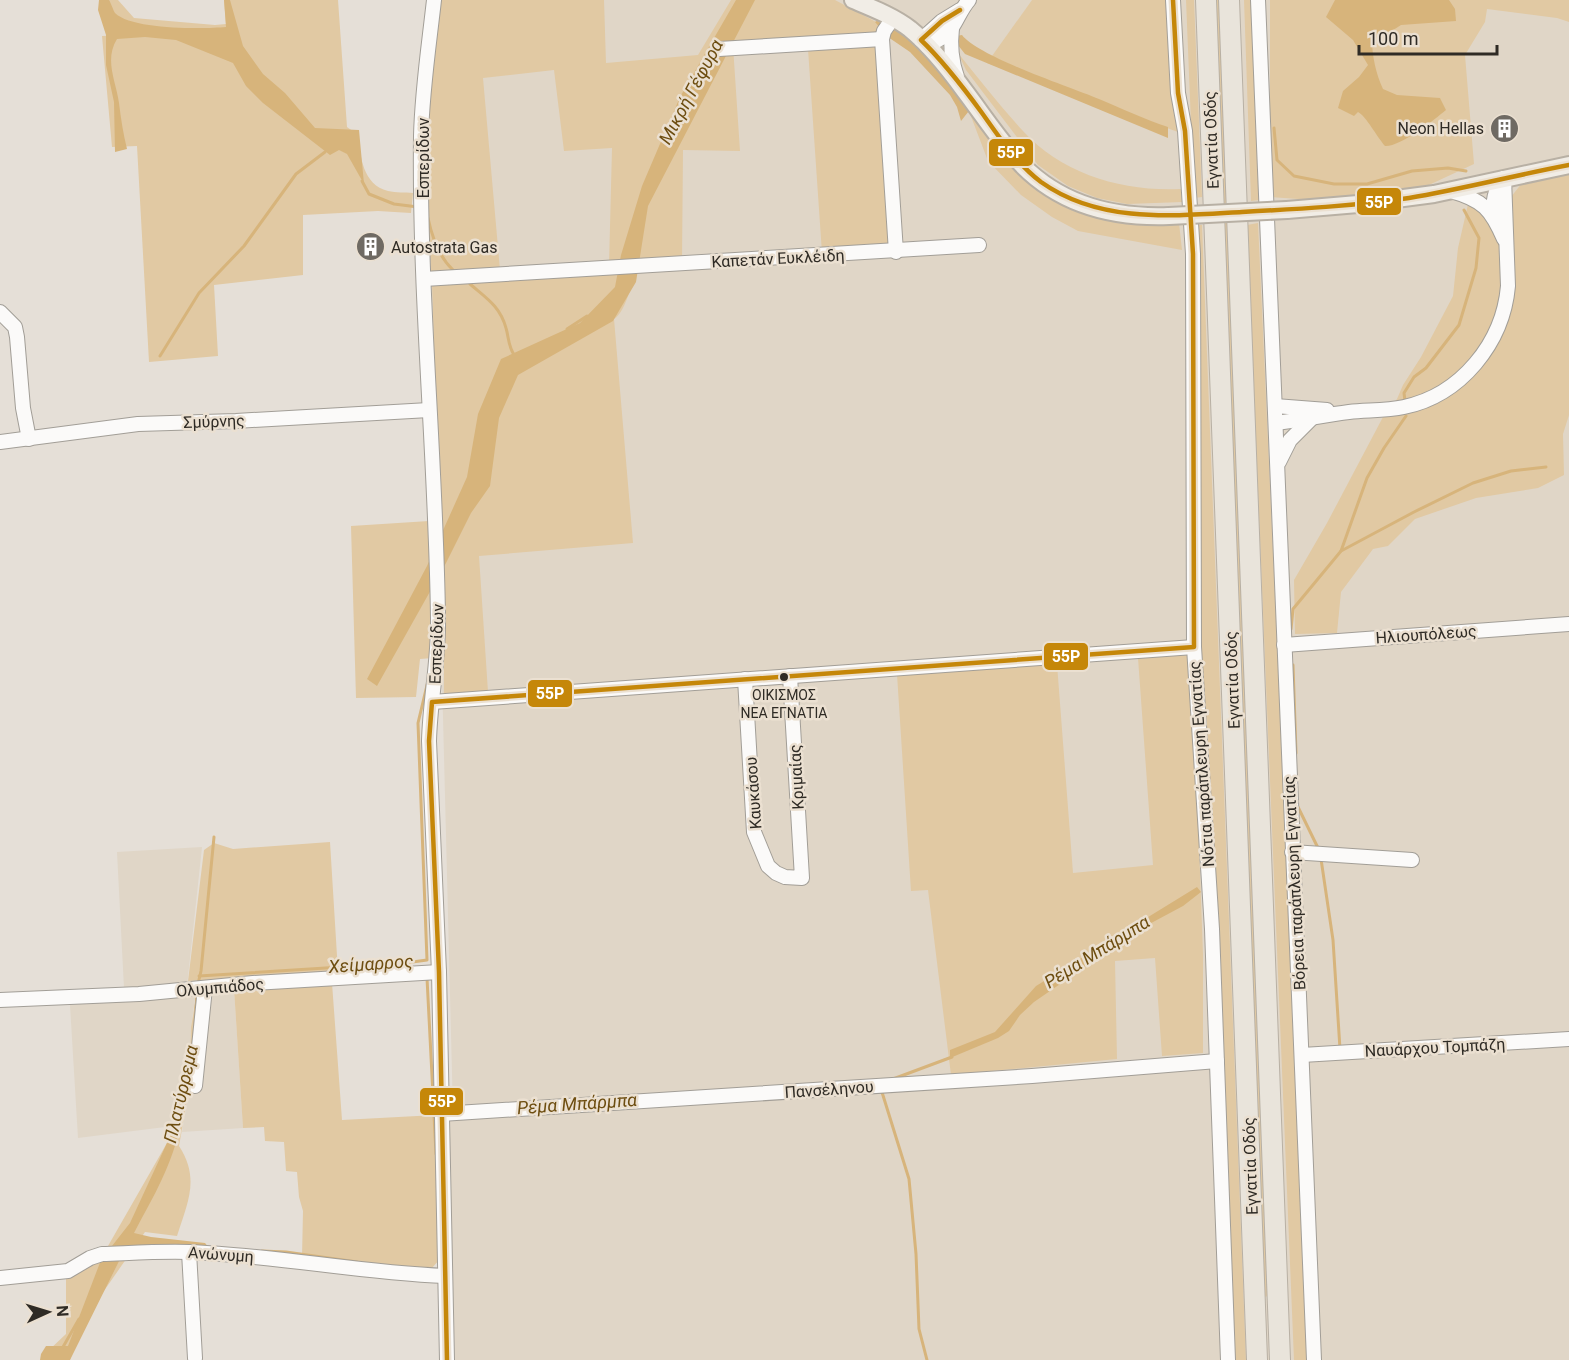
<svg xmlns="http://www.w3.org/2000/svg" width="1569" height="1360" font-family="Roboto,sans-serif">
	<rect width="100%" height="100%" fill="#e5dfd7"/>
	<!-- built -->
	<g fill="#e0d6c7">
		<path d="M438,0h1131v1360h-1114l-8,-246 6,-1 -21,-832z"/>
		<path d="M202,847l-15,139 -63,2 -7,-136z"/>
		<path d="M234,989l9,139 -61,4 8,-46 21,-95z"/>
		<path d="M196,992l-5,35 -1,31 -17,68 -95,12 -8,-133z"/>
	</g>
	<!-- green -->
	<g fill="#e1c9a3">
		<path d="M101,0h17l16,18 81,7 11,-1 -2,-24h114l9,127 11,8c2,21 5,50 30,56 8,2 17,1 25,2l-2,20 -33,-2 -75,4v60l-89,10 4,71 -69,6 -12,-216 -25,1 -10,-111 18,-1z"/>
		<path d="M439,0h165l2,63 92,-8 33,-55h104l43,23 14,227 -70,3 -14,-204 -75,-3 7,105 -57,-1 -1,113 -46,3c-3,14 -10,46 -22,53l19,224 -154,13 9,136 -44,4v-81l-11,43 -13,1 -4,38 -60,1 -5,-172 78,-5 10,-21 -7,-216 177,-18 3,-118 -48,3 -10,-81 -71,8 17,192 -69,4 -7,-141z"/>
		<path d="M1032,0h137l9,132 -191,-69z"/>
		<path d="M1186,0h8l8,197 -8,1z"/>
		<path d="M1215,0h5l49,1296 -6,1z"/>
		<path d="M1244,0h8l7,200 -8,1z"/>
		<path d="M1270,0h299v22l-12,-4 -70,-9 -2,13 -20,33 9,109 -58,27 -89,10 -57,-4z"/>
		<path d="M958,53c21,26 42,53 65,78 39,43 100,61 158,58l1,13 -55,2 -30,-6 -29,-12 -30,-21 -72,-95z"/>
		<path d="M964,98c29,42 61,92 110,113 33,13 71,11 105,12l3,27 -104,-19 -26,-14 -31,-22 -33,-34z"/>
		<path d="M1569,174v241l-6,19 1,41 -26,13 -62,10 -61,21 -27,27 -15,3 -32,43 -4,41 -42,1 -1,-54 33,-57 56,-106 14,-18 6,-14 18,-28 32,-61 5,-48 11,-48 38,2 15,-19z"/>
		<path d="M1258,223l52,1137h-16l-47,-1135z"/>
		<path d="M1192,225h10l44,1135h-15l-35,-843z"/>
		<path d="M1192,655l11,299v99l-41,3 -7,-98 -40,3 2,98 -166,16 -23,-185 -17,1 -14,-217 160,-10 16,209 80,-8 -15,-207z"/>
		<path d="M330,842l8,130 -150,9 16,-131 10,-7 19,6z"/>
		<path d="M332,983l10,137 94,-5 4,144 -8,9 -14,1 -116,-12 1,-46 -4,-14 -2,-25 -11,-1 -2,-29 -19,-1 -1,-14 -21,1 -9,-139z"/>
		<path d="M197,992l-1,58 -17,96c21,32 9,56 -2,90l-32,-4 -60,86 -15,42h-25l2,-8 19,-18v-62l42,-26 63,-110 19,-78 1,-31z"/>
	</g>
	<!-- water -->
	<g fill="#d7b47b">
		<path d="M99,0h10c2,3 4,10 6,13 17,17 88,16 111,14l-2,-27h6l13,46 20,28 22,19 30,35 44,2 5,54 -17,-30 -8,-4 -9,5 -67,-52 -17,-17 -13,-23 -57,-23 -31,-3 -28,2c-13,21 -1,42 2,64 2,16 4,30 8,46l-12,3 -1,-50 -8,-37v-30l-8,-25z"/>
		<path d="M736,0h19l-107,206 -12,76 -23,39 -95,54 -19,43 -9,68 -19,27 -25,50 -69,123 -10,-7 60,-113 40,-89 11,-63 23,-55 79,-36 35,-36 6,-32 21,-69 38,-89z"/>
		<path d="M1335,0h114l6,9 1,12 -55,4 -14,9 -15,5c0,17 4,35 11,50l14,6 43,3 6,12c-12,10 -46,37 -61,36 -8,-9 -19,-30 -27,-34l-4,4 -16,-8 5,-17 16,-14 9,-12 -15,-25 -27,-23z"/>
		<path d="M881,18l30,10 61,79 -11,14 -4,-14 -7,-12 -40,-43 -22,-15 -13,-15z"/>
		<path d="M962,35c17,22 108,52 137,64 24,10 45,20 69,28v11l-203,-84 -11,-14 2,-4z"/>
		<path d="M1197,887l4,5 -18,14 -43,23 -106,73 -14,13 -11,16 -11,7 -48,20v-8l45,-18 41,-46z"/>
		<path d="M196,992c1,57 -9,136 -34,187 -8,18 -19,36 -28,54l17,4 54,6 5,6 -86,2 -54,109h-30l1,-6 5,-8h22l33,-86 29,-37 42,-91 18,-70z"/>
	</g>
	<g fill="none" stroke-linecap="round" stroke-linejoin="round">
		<!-- stream -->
		<g stroke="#d7b47b" stroke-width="3">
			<path d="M1274,128l3,32 17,16 40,8h33l45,-13 36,-3 18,3"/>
			<path d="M362,181l7,13 25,10 24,3"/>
			<path d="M428,218c4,19 11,39 25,52"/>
			<path d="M470,284c16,14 30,22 36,44 3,10 2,19 9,28"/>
			<path d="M567,329l20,-13"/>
			<path d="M160,356l39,-63 45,-47 52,-72 29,-22"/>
			<path d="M1405,401l-1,-8 10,-16 12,-9 33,-43 17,-57 3,-30 -15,-28"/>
			<path d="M1341,551l26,-73 17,-30 22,-32"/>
			<path d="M1291,629l2,-20 48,-58 73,-39 59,-29 38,-12 35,-4"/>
			<path d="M1293,665l3,88"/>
			<path d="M1298,807l21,43"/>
			<path d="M1321,859l12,81 7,109"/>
			<path d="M199,976l206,-13 22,-3 -9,-237 10,-42"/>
			<path d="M427,978l9,176"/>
			<path d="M198,984l3,-13 13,-134"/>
			<path d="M196,1008l1,-14"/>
			<path d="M893,1079l59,-22"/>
			<path d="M881,1089l28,90 7,75 3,75 8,31"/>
			<path d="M262,1251l24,1 71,10"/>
			<path d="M63,1347l16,-28"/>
		</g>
		<defs>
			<g id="minor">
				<path d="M434,0c-5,45 -12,91 -13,136 -2,161 15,321 17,482 1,41 -8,82 -9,123l10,231 8,388"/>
				<path d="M1173,0l5,93 7,38 8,123 1,393 18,282 16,431"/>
				<path d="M1258,0l56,1360"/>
				<path d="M893,18l-9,13 -2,8 14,213"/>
				<path d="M952,28c-2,17 -1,32 5,49"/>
				<path d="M921,40l21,-19 18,-11"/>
				<path d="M927,46c9,-5 18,-9 24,-17 7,-10 10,-20 18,-29"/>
				<path d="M719,49l163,-10"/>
				<path d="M1451,191c32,9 40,18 53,48"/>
				<path d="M1495,217c-3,-17 -1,-25 9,-39"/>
				<path d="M424,279l555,-34"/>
				<path d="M0,312l15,15 2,10 6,71 6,31"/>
				<path d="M1275,406l52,4"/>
				<path d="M1276,423c25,-3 49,-8 73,-11 18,-2 37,-1 55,-5 57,-12 99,-64 104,-121l-4,-108"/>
				<path d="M0,442l138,-18 98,-3 193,-11"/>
				<path d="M1279,462l11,-22 21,-21"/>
				<path d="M1284,645l285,-21"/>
				<path d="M745,679l9,153 14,34 8,7 9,4 17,1 -12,-202"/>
				<path d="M432,702l762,-55"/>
				<path d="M1292,852l120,8"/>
				<path d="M0,1000l139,-6 114,-11 186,-11"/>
				<path d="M1302,1055l267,-16"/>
				<path d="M195,1086l10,-98"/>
				<path d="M441,1114l591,-38 185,-15"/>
				<path d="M189,1252l6,106"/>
				<path d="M0,1278l68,-7 22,-13 12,-4c29,-1 59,-3 87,-2 86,3 171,21 256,24"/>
			</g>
			<g id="major">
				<path d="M853,0c19,8 40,16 57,29 21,17 38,39 54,61 19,25 37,53 59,76 39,39 92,52 146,50"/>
				<path d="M1287,210l71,-6 76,-10 135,-29"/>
			</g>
			<g id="highway">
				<path d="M1206,0l51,1360"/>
				<path d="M1229,0l51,1360"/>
			</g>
		</defs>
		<!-- minor casing -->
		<use href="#minor" stroke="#a29e97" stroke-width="16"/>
		<!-- major casing -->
		<use href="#major" stroke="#b8b0a4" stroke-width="20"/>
		<!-- highway casing -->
		<use href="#highway" stroke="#b8b0a4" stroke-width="22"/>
		<!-- minor -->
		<use href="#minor" stroke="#fbfaf9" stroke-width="14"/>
		<!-- major -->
		<use href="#major" stroke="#f1ede6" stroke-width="16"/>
		<!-- highway -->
		<use href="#highway" stroke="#e9e4db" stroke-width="20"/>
		<defs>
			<path id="major-bridge" d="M1169,216l118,-6"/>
		</defs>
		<!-- major-bridge casing -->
		<use href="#major-bridge" stroke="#b8b0a4" stroke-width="20" stroke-linecap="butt"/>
		<!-- major-bridge -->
		<use href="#major-bridge" stroke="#f1ede6" stroke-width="16"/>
		<defs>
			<g id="bus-1">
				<path d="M960,10l-18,11 -21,19c23,22 42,47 61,73 17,24 35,51 59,69 59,42 133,34 201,30 56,-3 112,-6 167,-14 54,-9 107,-23 160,-33"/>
				<path d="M447,1360l-8,-388 -10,-231 3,-39 762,-55 -1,-393 -8,-123 -7,-38 -5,-93"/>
			</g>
		</defs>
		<!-- bus-1 casing -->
		<use href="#bus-1" stroke="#ebe0d1" stroke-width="9"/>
		<!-- bus-1 -->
		<use href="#bus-1" stroke="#c58709" stroke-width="4.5"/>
	</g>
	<!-- icons -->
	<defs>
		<symbol id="building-disc" viewBox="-11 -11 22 22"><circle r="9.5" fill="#6f6a63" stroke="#ebe0d1"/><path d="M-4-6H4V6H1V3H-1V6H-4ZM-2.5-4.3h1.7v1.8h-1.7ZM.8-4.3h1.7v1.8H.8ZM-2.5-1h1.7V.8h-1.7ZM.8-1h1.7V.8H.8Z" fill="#fff"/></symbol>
	</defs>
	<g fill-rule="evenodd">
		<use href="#building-disc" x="1488" y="112" width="33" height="33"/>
		<use href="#building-disc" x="354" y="230" width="33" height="33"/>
	</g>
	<!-- markers -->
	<circle fill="#2f2b25" stroke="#ebe0d1" stroke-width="2" cx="784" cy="677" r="5"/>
	<g text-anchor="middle" stroke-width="5" stroke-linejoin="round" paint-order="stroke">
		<!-- bus labels -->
		<g font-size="14" fill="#2f2b25" stroke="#ebe0d1">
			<text x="784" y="700">ΟΙΚΙΣΜΟΣ<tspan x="784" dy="18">ΝΕΑ ΕΓΝΑΤΙΑ</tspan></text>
		</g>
		<!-- poi labels -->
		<g font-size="16" fill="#2f2b25" stroke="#ebe0d1" text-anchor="end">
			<text x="1484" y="134">Neon Hellas</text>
			<text x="391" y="253" text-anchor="start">Autostrata Gas</text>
		</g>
		<!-- street labels -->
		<g font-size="16" fill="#2f2b25" stroke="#ebe0d1">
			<text transform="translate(1211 140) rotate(-92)" y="6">Εγνατία Οδός</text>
			<text transform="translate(423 158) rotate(-90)" y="6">Εσπερίδων</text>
			<text transform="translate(778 258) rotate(-3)" y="6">Καπετάν Ευκλέιδη</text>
			<text transform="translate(214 421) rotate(-2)" y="6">Σμύρνης</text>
			<text transform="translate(1426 634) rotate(-4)" y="6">Ηλιουπόλεως</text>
			<text transform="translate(436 644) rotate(-88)" y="6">Εσπερίδων</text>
			<text transform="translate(1232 680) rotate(-92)" y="6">Εγνατία Οδός</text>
			<text transform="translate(1201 764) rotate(-94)" y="6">Νότια παράπλευρη Εγνατίας</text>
			<text transform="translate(796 777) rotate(-93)" y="6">Κριμαίας</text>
			<text transform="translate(753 793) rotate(-94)" y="6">Καυκάσου</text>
			<text transform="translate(1294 883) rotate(-93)" y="6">Βόρεια παράπλευρη Εγνατίας</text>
			<text transform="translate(220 987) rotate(-5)" y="6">Ολυμπιάδος</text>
			<text transform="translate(1435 1047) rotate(-3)" y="6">Ναυάρχου Τομπάζη</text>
			<text transform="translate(829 1089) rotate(-4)" y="6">Πανσέληνου</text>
			<text transform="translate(1250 1166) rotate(-92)" y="6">Εγνατία Οδός</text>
			<text transform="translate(221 1254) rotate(4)" y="6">Ανώνυμη</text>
		</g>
		<!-- water labels -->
		<g font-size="18" font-style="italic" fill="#6d4d10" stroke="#ebe0d1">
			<text transform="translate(691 92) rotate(-62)" y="6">Μικρή Γέφυρα</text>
			<text transform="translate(1097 952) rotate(-32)" y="6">Ρέμα Μπάρμπα</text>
			<text transform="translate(371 964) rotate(-4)" y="6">Χείμαρρος</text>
			<text transform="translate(181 1094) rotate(-77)" y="6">Πλατύρρεμα</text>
			<text transform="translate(577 1104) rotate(-4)" y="6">Ρέμα Μπάρμπα</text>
		</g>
	</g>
	<g stroke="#ebe0d1" stroke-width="2">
		<rect x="988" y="138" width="46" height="29" rx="6" fill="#c58709"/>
		<rect x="1356" y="187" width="46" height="29" rx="6" fill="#c58709"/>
		<rect x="1043" y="642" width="46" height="29" rx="6" fill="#c58709"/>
		<rect x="527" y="679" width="46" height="29" rx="6" fill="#c58709"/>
		<rect x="419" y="1087" width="45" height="29" rx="6" fill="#c58709"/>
	</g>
	<g font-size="16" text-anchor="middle" font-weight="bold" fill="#fff">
		<text x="1011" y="158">55Ρ</text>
		<text x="1379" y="208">55Ρ</text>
		<text x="1066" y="662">55Ρ</text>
		<text x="550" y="699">55Ρ</text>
		<text x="442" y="1107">55Ρ</text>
	</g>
	<!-- north arrow -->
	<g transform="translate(48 1312) rotate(86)" stroke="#ebe0d1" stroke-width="4.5" paint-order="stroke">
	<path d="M0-4.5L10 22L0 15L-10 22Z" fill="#2f2b25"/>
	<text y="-9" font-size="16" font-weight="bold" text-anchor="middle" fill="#2f2b25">N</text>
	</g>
	<!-- scale -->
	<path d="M1359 45v9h138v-9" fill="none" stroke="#2f2b25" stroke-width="3"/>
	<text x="1368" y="45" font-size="18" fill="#2f2b25" stroke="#ebe0d1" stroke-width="4.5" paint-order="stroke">100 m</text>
</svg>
